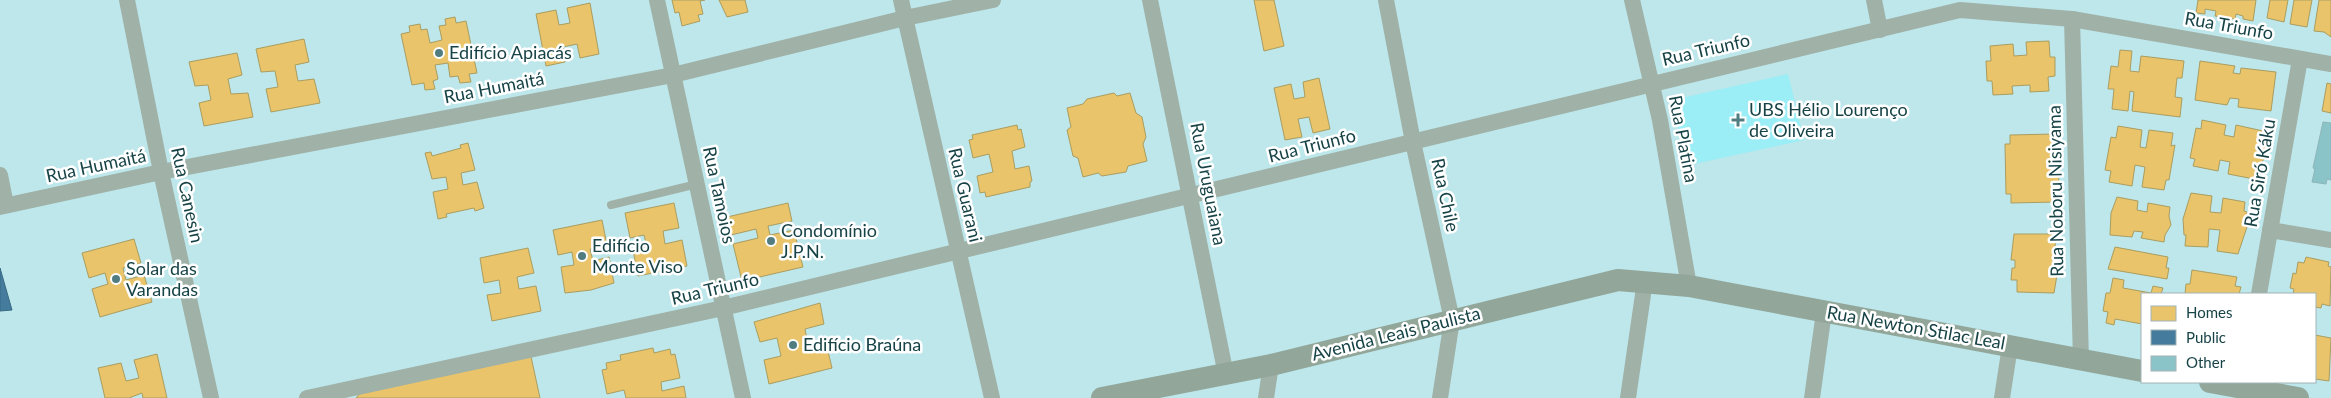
<svg xmlns="http://www.w3.org/2000/svg" width="2331" height="398" font-family="Lato,sans-serif">
	<rect width="100%" height="100%" fill="#bde7eb"/>
	<!-- built -->
	<path fill="#9bedf6" d="M1788,74l16,66 -119,26 -12,-66z"/>
	<!-- homes -->
	<g fill="#e9c46a" stroke="#aa9d60">
		<path d="M672,0h33l-5,1 3,13 -5,1 2,6 -18,5 -3,-14 -4,1z"/>
		<path d="M719,0h26l3,12 -21,5z"/>
		<path d="M1254,0h20l10,46 -20,5z"/>
		<path d="M2198,0h58l-3,21 -10,-2v-3l-7,-2 -1,5 -20,-3 1,-5 -11,-2v5l-9,-1z"/>
		<path d="M2270,0h18l-4,22 -17,-4z"/>
		<path d="M2294,0h18l-5,27 -17,-3z"/>
		<path d="M2319,0h12v37l-7,-5 -10,-1z"/>
		<path d="M590,3l9,51 -19,4 -3,-14 -14,3 2,15 -19,4 -10,-52 20,-4 3,15 11,-2 -3,-15z"/>
		<path d="M455,17l1,6 10,-2 11,52 -8,1 2,8 -11,1 -2,-7 -8,1 -2,-14 -13,2 3,14 -5,2 2,8 -10,1 -1,-7 -12,2 -11,-51 9,-2 -1,-6 11,-2 1,6 6,-1 3,14 12,-3 -3,-14 7,-1 -1,-6z"/>
		<path d="M304,39l5,23 -14,3 3,16 16,-2 6,24 -49,9 -5,-23 12,-2 -3,-16 -14,1 -5,-23z"/>
		<path d="M2049,41l1,16h5v19l-7,1 1,14 -19,1v-7l-18,1 1,8 -20,1 -1,-14h-5l-1,-20h5l-1,-15 23,-2 1,12 13,-1 -1,-13z"/>
		<path d="M2120,50l12,1 -2,20 9,1 2,-16 43,5 -2,17h-5l-2,19 7,1 -2,19 -48,-6 2,-19 -4,-1 -2,20 -16,-2 2,-20h-6l3,-23 7,1z"/>
		<path d="M237,53l5,22 -14,4 3,15 17,-1 5,24 -49,9 -5,-23 12,-3 -3,-15 -13,1 -6,-24z"/>
		<path d="M2200,61l35,5 -2,7 7,1 1,-6 35,4 -5,39 -33,-4 1,-8 -9,-1 -3,7 -32,-5z"/>
		<path d="M1319,78l11,51 -17,4 -4,-16 -11,2 4,18 -17,3 -11,-52 17,-4 3,15 11,-2 -2,-15z"/>
		<path d="M2327,83l4,1v29l-9,-2z"/>
		<path d="M1114,93l3,3 13,-3 6,20 6,4 4,20 -3,7 4,17 -19,5 -2,6 -24,4 -4,-3 -15,4 -5,-19 -5,-2 -6,-26 4,-3 -4,-19 16,-4 4,-5z"/>
		<path d="M2202,120l24,5 -2,10 10,2 2,-12 27,6 -1,8 5,1 -6,30 -5,-1 -2,10 -26,-5 2,-12 -10,-2 -2,11 -25,-5 2,-7 -5,-1 6,-30 5,1z"/>
		<path d="M1017,125l1,5 3,-1 4,18 -13,4 3,18 14,-3 3,15 -2,1v5l-44,10 -1,-5 -5,1 -3,-17 16,-4 -4,-18 -16,4 -4,-18 4,-1 -1,-4z"/>
		<path d="M2118,126l24,4 -2,17 6,1 3,-18 24,3 -2,13 4,-1 -6,35h-3l-2,10 -22,-3 3,-20 -10,-2 -3,21 -23,-4 2,-11 -6,-1 6,-33 5,1z"/>
		<path d="M2055,134v9l3,-1 1,50 -3,1v9l-45,1v-9h-5l-1,-50h5v-9z"/>
		<path d="M468,143l7,27 -14,3 2,12 14,-3 7,26 -9,3 -1,-3 -28,6 1,3 -9,2 -5,-27 15,-3 -2,-12 -14,2 -7,-26 6,-1 1,4 29,-8 -1,-3z"/>
		<path d="M2191,193l21,3 -2,16 11,1 2,-15 22,4 -1,9 3,1v15l-9,27 -21,-3 3,-21 -11,-1 -1,18 -23,-1 1,-11h-2l-1,-16z"/>
		<path d="M2117,197l21,4 -1,9 10,2 1,-9 22,4 -1,9 2,9 -6,10 -1,7 -23,-4 2,-6 -9,-1 -2,6 -22,-2 1,-22z"/>
		<path d="M674,203l5,25 -16,3 2,13 17,-4 5,26 -49,10 -5,-26 14,-3 -3,-12 -14,3 -5,-25z"/>
		<path d="M788,203l4,18 -24,5 2,9 24,-5 9,37 -61,14 -9,-37 25,-6 -2,-9 -25,6 -4,-18z"/>
		<path d="M602,220l5,25 -17,4 3,12 16,-4 5,26 -23,7 -26,3 -4,-26 13,-2 -2,-13 -14,3 -5,-25z"/>
		<path d="M2014,234h42l-1,13h4v10h-6l-1,12h6l-4,24 -37,-1v-12h-6l1,-12h3v-8h-4z"/>
		<path d="M134,239l7,24 -18,5 3,12 18,-5 8,27 -52,15 -8,-28 16,-5 -3,-11 -16,5 -7,-25z"/>
		<path d="M2115,247l53,10 -2,11h3l-2,11 -59,-10z"/>
		<path d="M528,248l6,25 -17,4 2,12 17,-3 5,25 -49,10 -5,-26 14,-2 -2,-13 -15,3 -4,-25z"/>
		<path d="M2306,257l23,5 -1,4 3,1 -1,39 -8,-2 -1,4 -6,-1v-13h-22l1,-5 -4,-1 3,-15 3,1 2,-12 6,1z"/>
		<path d="M2192,270l45,7 -2,9 6,1 -2,7h-54l1,-10h4z"/>
		<path d="M2113,278l11,2 -1,8 28,5 2,-7 10,2 -2,6h-19v30l-27,-5 -1,6 -8,-2 2,-11 -5,-1 3,-18h4z"/>
		<path d="M820,303l4,21 -19,5 4,22 18,-4 5,21 -63,16 -5,-24 17,-4 -4,-18 -17,4 -6,-20z"/>
		<path d="M2315,335l16,3 -2,43 -14,-2z"/>
		<path d="M653,348l1,5 16,-4 1,6 4,-1 5,24 -19,4 1,9 22,-5 2,12h-60l-2,-8 -17,4 -5,-24 5,-1 -1,-6 15,-3 -1,-5z"/>
		<path d="M530,352l10,46h-184l5,-6z"/>
		<path d="M157,354l10,44h-24l-1,-5 -13,5h-24l-7,-30 23,-5 5,18 13,-3 -5,-18z"/>
	</g>
	<!-- public -->
	<path fill="#457b9d" stroke="#376a83" d="M0,268l12,42 -12,1z"/>
	<!-- building -->
	<path fill="#8ac4c9" stroke="#8eb5b9" d="M2323,122l8,1v57l-4,-1 -1,5 -14,-2 3,-13 -2,-1z"/>
	<g fill="none" stroke-linecap="round" stroke-linejoin="round">
		<!-- lane -->
		<path stroke="#a0b1a7" stroke-width="8" d="M611,205l86,-21"/>
		<!-- street -->
		<g stroke="#a0b1a7" stroke-width="16">
			<path d="M127,0l34,172 50,226"/>
			<path d="M657,0l86,398"/>
			<path d="M901,0l91,398"/>
			<path d="M1150,0l76,375"/>
			<path d="M1386,0l27,142 39,178 -12,78"/>
			<path d="M1632,0l28,120 29,166"/>
			<path d="M1874,0l6,30"/>
			<path d="M2072,19l9,342"/>
			<path d="M0,175l6,30"/>
			<path d="M0,207l161,-35 512,-97 232,-57 88,-18"/>
			<path d="M2270,230l61,10"/>
			<path d="M2259,294l41,-235"/>
			<path d="M307,398l416,-90 1237,-298 112,9 259,45"/>
			<path d="M1266,398l5,-33"/>
			<path d="M1628,398l17,-117"/>
			<path d="M1812,398l12,-86"/>
			<path d="M2002,398l8,-52"/>
		</g>
		<!-- secondary -->
		<g stroke="#92a69a" stroke-width="22">
			<path d="M2210,382l88,16"/>
			<path d="M1102,398l169,-33 347,-85 71,6 453,85"/>
		</g>
	</g>
	<!-- markers -->
	<g fill="#517c80" stroke="#fff" stroke-width="2">
		<circle cx="439" cy="53" r="5"/>
		<path d="M1735.5 112.5h5v5h5v5h-5v5h-5v-5h-5v-5h5z"/>
		<circle cx="771" cy="241" r="5"/>
		<circle cx="582" cy="256" r="5"/>
		<circle cx="116" cy="279" r="5"/>
		<circle cx="793" cy="345" r="5"/>
	</g>
	<g text-anchor="middle" stroke-width="5" stroke-linejoin="round" paint-order="stroke">
		<!-- street labels -->
		<g font-size="18" fill="#174347" stroke="#fff">
			<text transform="translate(2229 26) rotate(10)" y="6">Rua Triunfo</text>
			<text transform="translate(1706 50) rotate(-13)" y="6">Rua Triunfo</text>
			<text transform="translate(494 88) rotate(-11)" y="6">Rua Humaitá</text>
			<text transform="translate(1683 139) rotate(79)" y="6">Rua Platina</text>
			<text transform="translate(1312 146) rotate(-14)" y="6">Rua Triunfo</text>
			<text transform="translate(96 166) rotate(-12)" y="6">Rua Humaitá</text>
			<text transform="translate(2260 173) rotate(-80)" y="6">Rua Siró Káku</text>
			<text transform="translate(1208 184) rotate(79)" y="6">Rua Uruguaiana</text>
			<text transform="translate(2056 191) rotate(-91)" y="6">Rua Noboru Nisiyama</text>
			<text transform="translate(187 195) rotate(78)" y="6">Rua Canesin</text>
			<text transform="translate(719 195) rotate(78)" y="6">Rua Tamoios</text>
			<text transform="translate(965 195) rotate(77)" y="6">Rua Guarani</text>
			<text transform="translate(1445 195) rotate(78)" y="6">Rua Chile</text>
			<text transform="translate(715 289) rotate(-13)" y="6">Rua Triunfo</text>
			<text transform="translate(1916 328) rotate(10)" y="6">Rua Newton Stilac Leal</text>
			<text transform="translate(1396 334) rotate(-14)" y="6">Avenida Leais Paulista</text>
		</g>
		<!-- poi labels -->
		<g font-size="18" fill="#174347" stroke="#fff" text-anchor="start">
			<text x="449" y="59">Edifício Apiacás</text>
			<text x="1749" y="116">UBS Hélio Lourenço<tspan x="1749" dy="21">de Oliveira</tspan></text>
			<text x="781" y="237">Condomínio<tspan x="781" dy="21">J.P.N.</tspan></text>
			<text x="592" y="252">Edifício<tspan x="592" dy="21">Monte Viso</tspan></text>
			<text x="126" y="275">Solar das<tspan x="126" dy="21">Varandas</tspan></text>
			<text x="803" y="351">Edifício Braúna</text>
		</g>
	</g>
	<!-- legend -->
	<rect x="2141" y="293" width="175" height="90" fill="#ffffff" stroke="#a2b4b5"/>
	<rect x="2151" y="306" width="25" height="15" fill="#e9c46a" stroke="#a2b4b5"/>
	<text x="2186" y="318" font-size="15" fill="#174347">Homes</text>
	<rect x="2151" y="330" width="25" height="15" fill="#457b9d" stroke="#a2b4b5"/>
	<text x="2186" y="343" font-size="15" fill="#174347">Public</text>
	<rect x="2151" y="356" width="25" height="15" fill="#8ac4c9" stroke="#a2b4b5"/>
	<text x="2186" y="368" font-size="15" fill="#174347">Other</text>
</svg>
